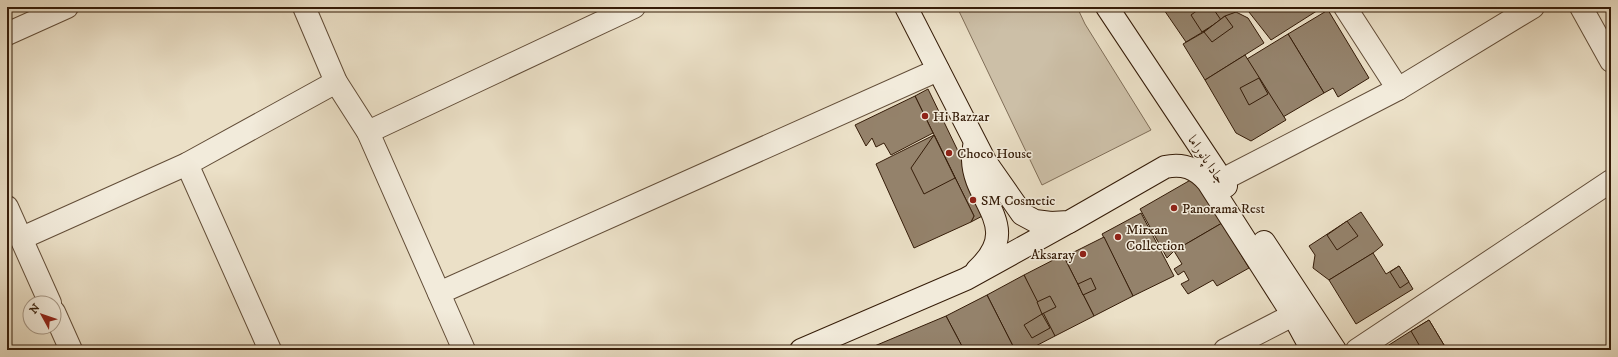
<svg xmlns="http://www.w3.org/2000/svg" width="1618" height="357" font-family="'IM FELL DW Pica',Amiri,serif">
	<rect width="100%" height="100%" fill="#ebe0c7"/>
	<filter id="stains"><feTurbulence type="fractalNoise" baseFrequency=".005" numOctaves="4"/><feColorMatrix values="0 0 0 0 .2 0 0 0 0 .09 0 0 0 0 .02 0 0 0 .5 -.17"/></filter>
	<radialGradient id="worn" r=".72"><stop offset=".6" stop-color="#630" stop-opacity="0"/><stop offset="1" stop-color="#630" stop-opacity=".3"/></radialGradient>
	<!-- green -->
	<path fill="#ccbfa7" stroke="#806e58" d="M957,7h120l8,17 66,106 -109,55z"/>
	<!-- building -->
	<g fill="#94826b" stroke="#351c08">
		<path d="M1162,7h77l-3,5 -50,30z"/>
		<path d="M1202,7h10l9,13 -19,12 -11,-17z"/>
		<path d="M1245,7h78l-52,33z"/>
		<path d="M1328,10l41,68 -31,19 -5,-9 -9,5 -36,-59z"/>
		<path d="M1236,12l12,6 16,25 -59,37 -22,-36 21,-12 21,-16z"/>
		<path d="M1225,16l8,11 -21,15 -8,-10z"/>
		<path d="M1288,34l36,59 -41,24 -36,-58z"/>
		<path d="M1245,55l41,65 -35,21 -15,-8 -31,-53z"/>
		<path d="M1259,78l9,16 -19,11 -9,-17z"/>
		<path d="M928,89l60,124 -17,9 3,-6 -59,-120z"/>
		<path d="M915,96l18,37 -42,22 -7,-12 -8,4 -4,-9 -6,8 -11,-21z"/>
		<path d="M934,135l40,81 -3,6 -57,26 -38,-84z"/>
		<path d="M934,135l21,43 -31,16 -13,-26z"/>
		<path d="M1194,178l28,45 -48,28 -7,7 -27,-49z"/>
		<path d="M1361,212l22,33 -10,8 -44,27 -16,-12 2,-13 -6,-9z"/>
		<path d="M1141,213l33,63 -41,20 -31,-62z"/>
		<path d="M1347,221l11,15 -21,14 -10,-15z"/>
		<path d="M1222,223l27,45 -32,18 -4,-6 -25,14 -7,-10 8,-4 -5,-9 -6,4 -4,-6 8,-5 -8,-13z"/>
		<path d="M1104,237l29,59 -39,20 -30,-59z"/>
		<path d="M1373,253l13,21 13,-8 14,23 -57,35 -27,-44z"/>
		<path d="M1063,255l31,61 -39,20 -13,-22 -18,-39z"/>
		<path d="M1399,266l10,16 -9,6 -10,-16z"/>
		<path d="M1024,275l31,61 -27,14h-13l-28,-55z"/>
		<path d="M1091,278l5,11 -13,6 -5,-11z"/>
		<path d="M987,295l28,55h-51l-18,-34z"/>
		<path d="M1050,296l6,11 -14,7 -5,-12z"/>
		<path d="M1042,314l8,14 -18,10 -8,-13z"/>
		<path d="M946,316l18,34h-99z"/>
		<path d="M1429,320l18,30h-66l30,-19z"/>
		<path d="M1429,320l18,30h-25l-11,-19z"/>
	</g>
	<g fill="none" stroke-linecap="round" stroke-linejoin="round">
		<defs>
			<g id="street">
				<path d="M304,7l32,75 32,50 96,218"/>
				<path d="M1345,7l53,82"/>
				<path d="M1581,7l30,54"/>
				<path d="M7,34l60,-27"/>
				<path d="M368,132l266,-125"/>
				<path d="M187,164l83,186"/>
				<path d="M1222,180l176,-91 135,-82"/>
				<path d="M7,207l43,96"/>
				<path d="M22,238l165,-74 149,-82"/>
				<path d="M439,293l499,-223"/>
				<path d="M54,312l17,38"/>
				<path d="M1225,350l68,-35"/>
				<path d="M1357,350l254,-169"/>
			</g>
			<g id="secondary">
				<path d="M906,7l79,154 37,53 13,7 16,2 18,-1 96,-55c18,-4 31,1 43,15l85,133 19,35"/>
				<path d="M1107,7l119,179"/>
				<path d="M974,147c0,4 -1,9 -1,13 1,42 51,67 4,110"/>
				<path d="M1264,242l71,108"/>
				<path d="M801,350l165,-71 101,-56"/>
			</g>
		</defs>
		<!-- street casing -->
		<use href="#street" stroke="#624d38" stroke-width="24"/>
		<!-- secondary casing -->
		<use href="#secondary" stroke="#351c08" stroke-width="24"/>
		<!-- street -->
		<use href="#street" stroke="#f2ebdb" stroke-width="22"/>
		<!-- secondary -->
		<use href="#secondary" stroke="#f2ebdb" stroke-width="22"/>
	</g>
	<!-- markers -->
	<g fill="#8f2418" stroke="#f2ebdb" stroke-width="1.5">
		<circle cx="925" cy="116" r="4"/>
		<circle cx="949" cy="153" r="4"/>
		<circle cx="973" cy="200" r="4"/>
		<circle cx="1174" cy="208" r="4"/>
		<circle cx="1118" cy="237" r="4"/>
		<circle cx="1083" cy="254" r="4"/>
	</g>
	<g text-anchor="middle" stroke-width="3" stroke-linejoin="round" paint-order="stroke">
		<!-- poi labels -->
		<g font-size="14" fill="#351c08" stroke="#f2ebdb" text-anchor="start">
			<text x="933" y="121">Hi Bazzar</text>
			<text x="957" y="158">Choco House</text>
			<text x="981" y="205">SM Cosmetic</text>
			<text x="1182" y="213">Panorama Rest</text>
			<text x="1126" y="234">Mirxan<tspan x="1126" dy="16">Collection</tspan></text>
			<text x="1075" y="259" text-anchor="end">Aksaray</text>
		</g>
		<!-- street labels -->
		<g font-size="14" fill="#351c08" stroke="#f2ebdb">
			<text transform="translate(1207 159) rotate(56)" y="5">جادا پانوراما</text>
		</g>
	</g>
	<!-- margin -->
	<rect width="1618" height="357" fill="none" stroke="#ebe0c7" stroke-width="24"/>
	<rect x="8" y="8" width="1602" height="341" fill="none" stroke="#351c08" stroke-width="2"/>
	<rect x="12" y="12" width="1594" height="333" fill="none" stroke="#351c08"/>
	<!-- north arrow -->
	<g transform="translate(42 315) rotate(310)"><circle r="19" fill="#f2ebdb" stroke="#a69887"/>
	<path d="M0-3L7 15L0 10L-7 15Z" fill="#8f2418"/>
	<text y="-6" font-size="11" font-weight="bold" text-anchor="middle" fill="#351c08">N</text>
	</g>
	<rect width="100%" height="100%" filter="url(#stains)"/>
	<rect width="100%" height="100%" fill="url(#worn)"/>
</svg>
